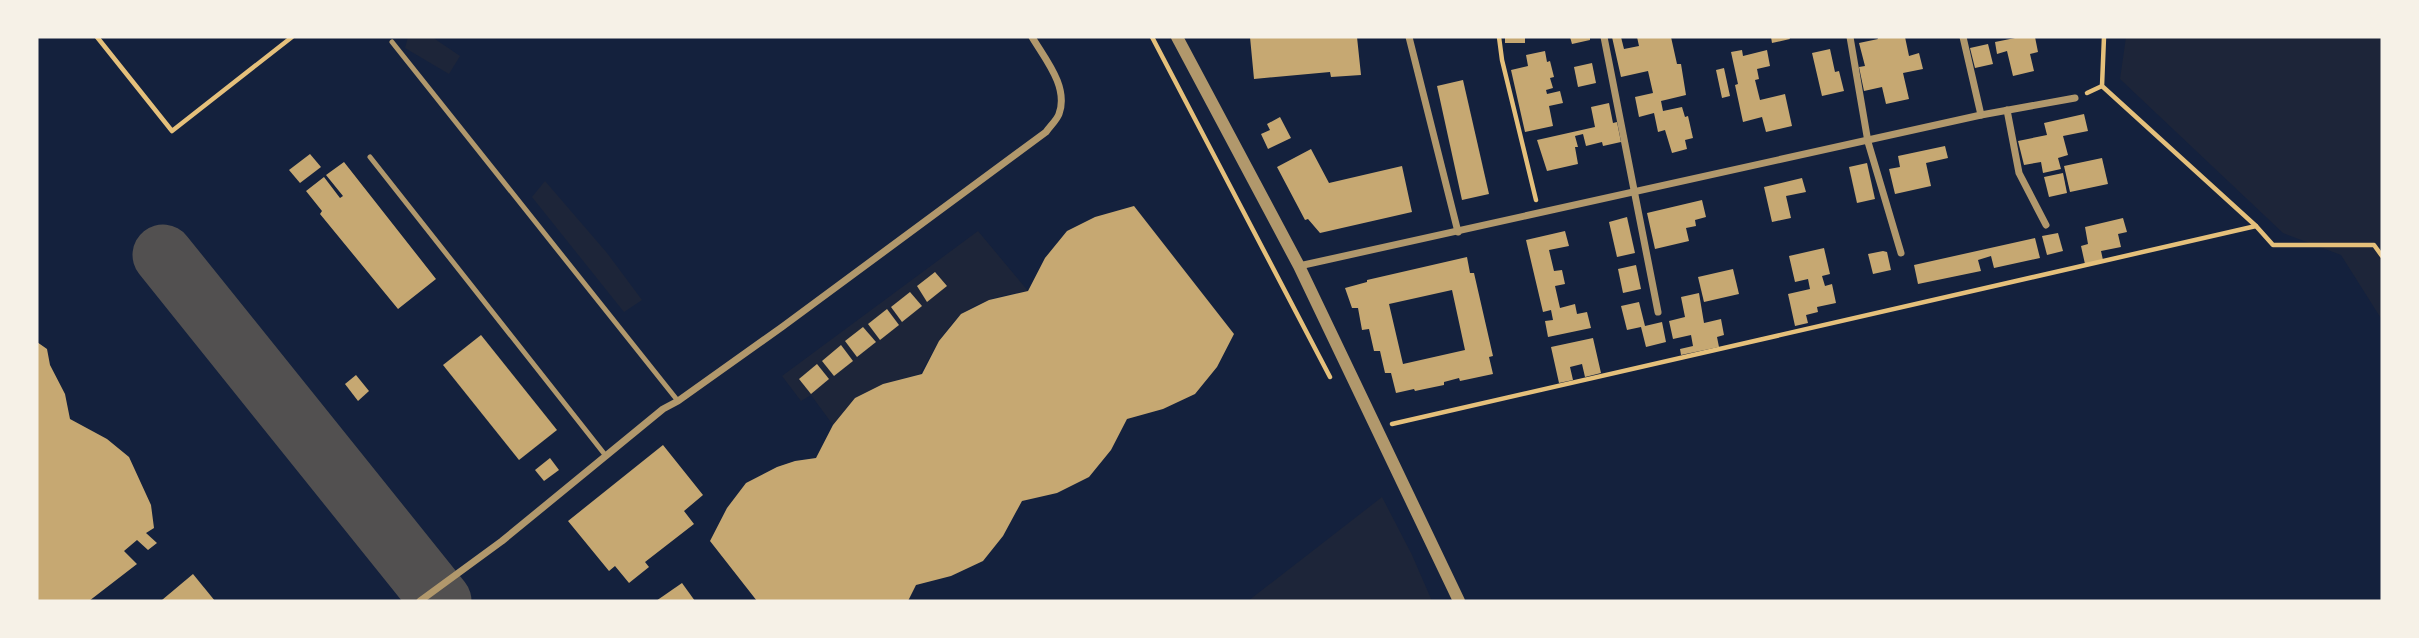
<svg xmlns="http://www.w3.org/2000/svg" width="2419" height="638" font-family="'Playfair Display',serif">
	<rect width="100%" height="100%" fill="#14213d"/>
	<!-- green -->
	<g fill="#1d2539">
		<path d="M408,37h24l28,19 -11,18 -44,-26z"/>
		<path d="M2126,37h256v283l-41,-65 -58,-22 -163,-154z"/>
		<path d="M545,181l62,72 35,47 -18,12 -92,-115z"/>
		<path d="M978,231l50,60c-22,3 -49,9 -67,24 -18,15 -29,39 -41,59l-37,10 -28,14 -22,27 -22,-30 -10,6 -19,-25z"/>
		<path d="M1382,497l30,58 20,46h-184z"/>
	</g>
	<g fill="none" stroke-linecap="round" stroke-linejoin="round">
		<!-- taxiway -->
		<path stroke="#525050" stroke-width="61" d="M163,255l278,346"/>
	</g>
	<!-- building -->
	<g fill="#c6a872" fill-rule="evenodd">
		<path d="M1250,37h107l4,38 -30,2 -1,-5 -76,7z"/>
		<rect x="1505" y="37" width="20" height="6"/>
		<path d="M1570,37h20v3l-18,4z"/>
		<path d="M1612,37h9l3,12 15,-3 -2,-9h34l6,27h4l5,31 -25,6 2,10 19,-4 3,10 3,-1 5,22 -8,2 2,9 -15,4 -7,-23 -7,2 -4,-19 -15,4 -4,-20 18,-4 -5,-22 -27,6z"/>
		<path d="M1771,37h18l1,2 -18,4z"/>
		<path d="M1877,37h28l4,19 10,-3 4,16 -20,4 6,26 -23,5 -4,-17 -18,4 -5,-24 6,-1 -6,-23 19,-4z"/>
		<path d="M2020,37h15l3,15 -8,2 4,17 -21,5 -6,-25 -10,3 -2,-12z"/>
		<path d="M1988,44l5,20 -18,4 -5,-20z"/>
		<path d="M1830,49l5,23 4,-1 5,20 -22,5 -10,-43z"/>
		<path d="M1742,50l1,6 24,-6 3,16 -13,3 2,10 -4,1 5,20 25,-6 7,32 -26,6 -4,-15 -19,5 -8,-37 3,-1 -7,-32z"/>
		<path d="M1545,51l2,11 3,-1 4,16 -4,1 3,10 -7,2 1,4 13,-3 3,12 -14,3 4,20 -28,6 -14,-62 17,-4 -2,-11z"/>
		<path d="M1592,63l4,20 -18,4 -4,-20z"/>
		<path d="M1724,68l6,28 -8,2 -6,-28z"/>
		<path d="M1463,80l26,114 -27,6 -25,-114z"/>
		<path d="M1609,103l4,20 4,-1 4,20 -18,4 -1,-4 -16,4 -3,-12 -8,2 3,11h-3l3,17 -31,7 -10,-31 58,-13 -4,-20z"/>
		<path d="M2084,114l4,17 -25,5 5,19 -10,3 3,11 -18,4 -2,-11 -17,3 -6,-24 29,-6 -3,-12z"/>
		<path d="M1280,117l11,21 -23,11 -7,-15 9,-4 -3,-6z"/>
		<path d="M1945,146l3,12 -22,5 5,23 -36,8 -6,-25 11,-2 -2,-11z"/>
		<path d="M1311,149l18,34 73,-17 10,46 -92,21 -12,-14 -3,1 -28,-53z"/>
		<path d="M310,154l11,13 -21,16 -11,-13z"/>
		<path d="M2102,158l6,26 -38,8 -6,-26z"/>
		<path d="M344,162l92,117 -38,30 -78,-95 2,-3 -16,-20 18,-14 16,21 3,-2 -17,-21z"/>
		<path d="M1867,163l8,36 -18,4 -8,-36z"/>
		<path d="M2063,173l4,20 -18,4 -5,-20z"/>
		<path d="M1802,178l4,14 -20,4 5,22 -19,4 -8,-35z"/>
		<path d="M1702,200l4,17 -11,3 1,6 -10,2 3,13 -34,8 -8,-36z"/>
		<path d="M1134,206l100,128 -17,33 -22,27 -32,15 -36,10 -16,31 -22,27 -32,16 -35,8 -19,35 -20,25 -32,15 -35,9 -8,16h-151l-47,-60 17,-33 19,-25 31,-16 18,-6 21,-3 17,-33 22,-27 28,-14 39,-10 17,-33 22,-27 28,-14 39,-9 17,-33 22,-27 28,-14z"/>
		<path d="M1627,217l8,36 -18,4 -8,-35z"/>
		<path d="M2123,218l4,14 -9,2 3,13 -20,4 2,9 -18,4 -4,-18 7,-2 -3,-17z"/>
		<path d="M1565,231l4,15 -20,4 5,21 8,-1 3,14 -10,2 5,22 15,-4 2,10 10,-2 4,16 -43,9 -3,-16 8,-1 -2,-10 -8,2 -17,-72z"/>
		<path d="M2058,233l5,18 -16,4 -5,-19z"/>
		<path d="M2035,238l5,20 -46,10 -3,-12 -13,4 3,11 -63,13 -4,-19z"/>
		<path d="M1824,248l6,26 -8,2 3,10 7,-2 4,19 -19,4 1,5 -12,3 2,8 -13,3 -7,-32 22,-5 -2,-10 -13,3 -6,-26z"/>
		<path d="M1883,251l4,1 4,18 -18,4 -5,-20z"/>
		<path d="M1467,257l3,16h4l19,83 -4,1 4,17 -33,7 -1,-3 -15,4v3l-29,6 -1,-2 -18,4 -5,-20h-6l-5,-22h-6l-5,-22 -7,1 -4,-22h-6l-7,-20 22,-6v-2zM1452,290l13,60 -62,14 -14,-60z"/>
		<path d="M1636,265l5,24 -18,4 -5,-24z"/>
		<path d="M1733,269l6,25 -35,8 -6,-25z"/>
		<path d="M935,272l12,14 -20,16 -10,-16z"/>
		<path d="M910,292l12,14 -20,16 -11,-15z"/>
		<path d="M1699,293l5,30 17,-4 3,16 -7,2 2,10 -38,8 -1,-6 13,-3 -2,-11 -18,4 -4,-18 16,-4 -4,-20z"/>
		<path d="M1639,302l6,24 17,-4 4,20 -20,5 -5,-20 -14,3 -6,-24z"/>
		<path d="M887,309l12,16 -19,15 -12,-16z"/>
		<path d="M863,327l13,15 -19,15 -12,-16z"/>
		<path d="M481,335l76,95 -38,30 -76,-95z"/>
		<path d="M1593,338l8,35 -16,4 -3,-13 -12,3 3,13 -14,3 -8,-36z"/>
		<path d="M37,342l10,7 3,16 15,29 5,25 37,20 22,18 22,48 3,23 -8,5 11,10 -9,7 -11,-10 -13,11 13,13 -48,37h-52z"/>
		<path d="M841,345l12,16 -19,15 -12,-15z"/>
		<path d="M817,364l12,15 -18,15 -12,-15z"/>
		<path d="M356,375l13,16 -11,10 -13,-17z"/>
		<path d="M663,445l40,50 -19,16 10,13 -49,38 4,5 -20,16 -14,-17 -6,5 -41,-50z"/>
		<path d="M550,458l9,12 -15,11 -9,-11z"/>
		<path d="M193,574l22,27h-52l-1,-1z"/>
		<path d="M682,583l13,18h-39z"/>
	</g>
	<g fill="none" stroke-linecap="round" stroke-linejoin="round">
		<!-- path -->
		<g stroke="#e5c07b" stroke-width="4.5">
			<path d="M97,37l75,94 120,-94"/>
			<path d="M1152,37l178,340"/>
			<path d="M1499,37l3,23 34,140"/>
			<path d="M2104,37l-2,49 154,140 17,19h101l8,11"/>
			<path d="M2087,93l15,-7"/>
			<path d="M1392,424l864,-198"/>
		</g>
		<!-- service -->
		<g stroke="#b1986c" stroke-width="5">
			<path d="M392,42l286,359"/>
			<path d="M370,157l236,299"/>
		</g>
		<!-- minor -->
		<g stroke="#b1986c" stroke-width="7">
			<path d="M1409,37l49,195"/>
			<path d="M1604,37l54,275"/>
			<path d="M1850,37l18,105 33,111"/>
			<path d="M1963,37l18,78"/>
			<path d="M2007,110l12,63 27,52"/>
			<path d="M1299,266l682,-151 94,-17"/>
			<path d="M420,601l82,-60 161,-132 15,-8 104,-74 264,-195c4,-6 11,-12 13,-18 10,-27 -14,-55 -27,-77"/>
		</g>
		<!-- tertiary -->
		<path stroke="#b1986c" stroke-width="12" d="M1177,37l122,229 160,335"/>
	</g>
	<!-- border -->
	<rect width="2419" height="638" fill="none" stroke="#f6f1e7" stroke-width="77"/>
</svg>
